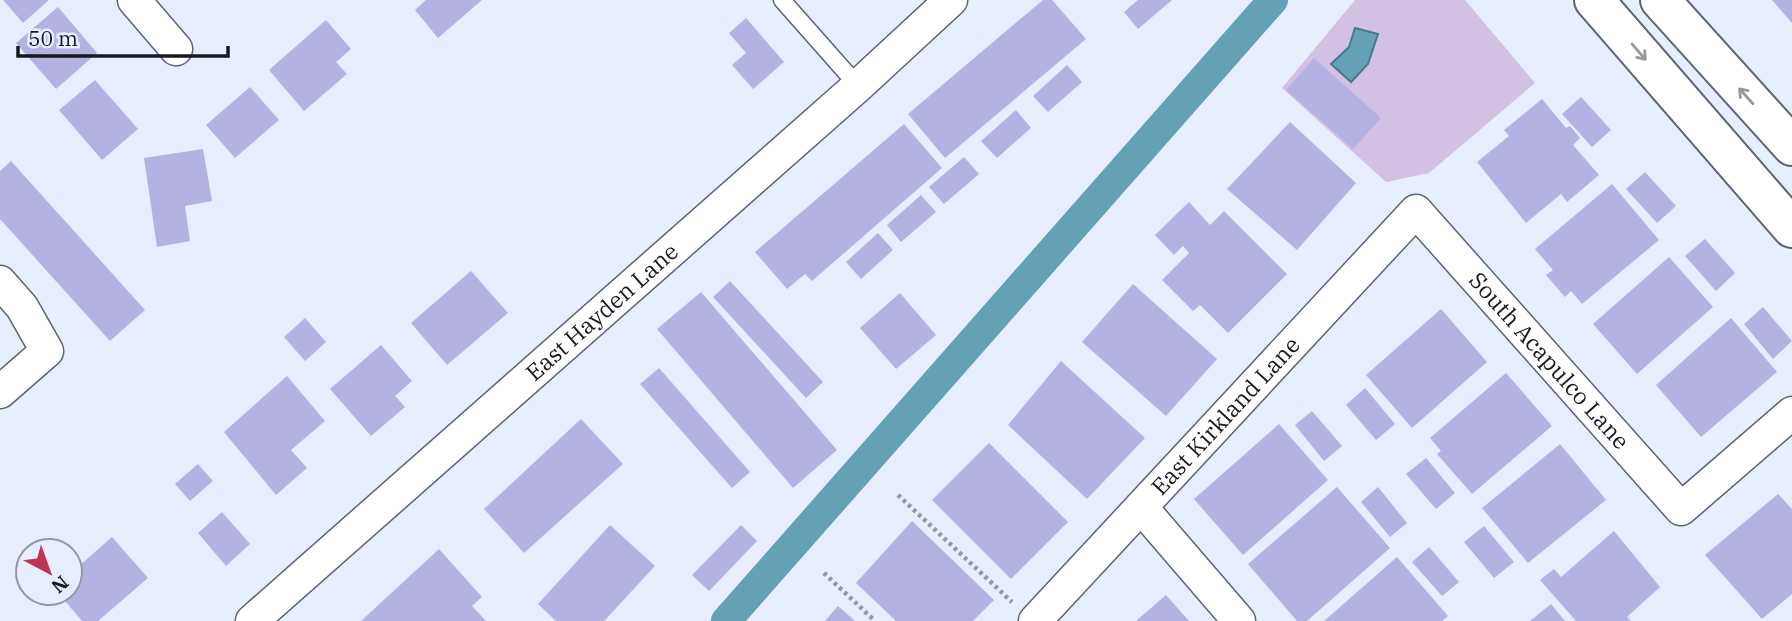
<svg xmlns="http://www.w3.org/2000/svg" width="1792" height="621" font-family="'IBM Plex Serif',serif">
	<rect width="100%" height="100%" fill="#e6eeff"/>
	<!-- green -->
	<path fill="#d3c1e4" d="M1355,0h110l70,83 -106,90 -43,9 -104,-94z"/>
	<!-- water -->
	<path fill="#65a1b6" stroke="#4d7889" stroke-width="2" d="M1355,28l23,6 -10,30 -17,18 -20,-18 18,-17z"/>
	<g fill="none" stroke-linecap="round" stroke-linejoin="round">
		<!-- canal -->
		<path stroke="#65a1b6" stroke-width="30" d="M726,621l547,-621"/>
	</g>
	<!-- building -->
	<g fill="#b4b2e3">
		<path d="M3,0h46l-26,23z"/>
		<path d="M426,0h56l-44,38 -23,-28z"/>
		<path d="M1043,0h9l34,39 -141,119 -37,-44z"/>
		<path d="M1138,0h34l-34,29 -14,-17z"/>
		<path d="M1772,0h20v23z"/>
		<path d="M58,7l39,46 -41,36 -40,-46z"/>
		<path d="M746,18l38,44 -31,27 -21,-24 14,-12 -17,-20z"/>
		<path d="M326,20l25,29 -15,13 11,12 -43,37 -35,-41z"/>
		<path d="M1314,58l67,60 -28,31 -67,-59z"/>
		<path d="M1067,65l15,17 -34,30 -15,-16z"/>
		<path d="M95,80l43,49 -36,31 -43,-50z"/>
		<path d="M250,87l29,33 -44,38 -29,-33z"/>
		<path d="M1581,97l30,33 -19,17 -30,-33z"/>
		<path d="M1542,99l24,29 4,-2 10,12 -7,7 26,30 -32,27 -6,-8 -35,29 -49,-61 32,-26 -5,-6z"/>
		<path d="M1016,110l15,18 -34,30 -16,-17z"/>
		<path d="M1290,122l66,61 -59,67 -70,-61z"/>
		<path d="M904,124l38,44 -130,113 -7,-7 -18,15 -32,-37z"/>
		<path d="M203,149l9,52 -27,5 5,35 -33,6 -13,-89z"/>
		<path d="M964,157l15,17 -35,30 -15,-17z"/>
		<path d="M11,161l134,149 -35,31 -110,-122v-48z"/>
		<path d="M1645,172l31,34 -19,17 -31,-34z"/>
		<path d="M1612,184l47,56 -77,64 -11,-13 -6,6 -19,-22 7,-5 -18,-21z"/>
		<path d="M921,195l15,17 -35,30 -14,-17z"/>
		<path d="M1189,202l21,23 14,-14 63,63 -59,59 -28,-28 -7,6 -31,-31 27,-27 -6,-7 -9,9 -19,-20z"/>
		<path d="M878,233l15,17 -32,29 -15,-17z"/>
		<path d="M1705,239l30,34 -19,18 -31,-35z"/>
		<path d="M1669,257l44,50 -76,67 -44,-50z"/>
		<path d="M471,271l37,42 -61,52 -36,-42z"/>
		<path d="M730,281l93,101 -17,16 -93,-101z"/>
		<path d="M1133,284l84,75 -51,57 -84,-74z"/>
		<path d="M701,292l136,158 -44,38 -136,-159z"/>
		<path d="M900,293l36,42 -40,34 -36,-41z"/>
		<path d="M1763,307l29,34 -19,18 -29,-35z"/>
		<path d="M1441,309l46,53 -75,66 -46,-53z"/>
		<path d="M305,318l21,24 -21,19 -21,-24z"/>
		<path d="M1731,318l46,54 -76,65 -45,-52z"/>
		<path d="M381,345l31,36 -17,15 10,11 -34,29 -41,-47z"/>
		<path d="M1061,361l84,77 -58,61 -79,-74z"/>
		<path d="M659,368l91,104 -18,16 -92,-104z"/>
		<path d="M1506,373l46,53 -80,68 -35,-40 4,-3 -11,-13z"/>
		<path d="M287,376l38,45 -34,29 16,18 -31,27 -52,-63z"/>
		<path d="M1365,388l30,36 -19,16 -30,-35z"/>
		<path d="M1312,411l30,35 -18,15 -29,-36z"/>
		<path d="M581,419l42,45 -99,89 -40,-44z"/>
		<path d="M1279,424l49,56 -85,75 -49,-56z"/>
		<path d="M989,443l79,79 -57,57 -79,-79z"/>
		<path d="M1560,444l46,56 -78,63 -46,-55z"/>
		<path d="M1426,458l29,35 -19,16 -30,-35z"/>
		<path d="M198,464l15,17 -23,20 -15,-17z"/>
		<path d="M1337,487l53,61 -83,73h-10l-49,-57z"/>
		<path d="M1378,487l29,36 -17,14 -29,-35z"/>
		<path d="M1778,494l14,15v85l-30,25 -57,-64z"/>
		<path d="M222,512l28,32 -24,22 -28,-33z"/>
		<path d="M912,521l82,79 -21,21h-77l-40,-38z"/>
		<path d="M610,525l45,41 -51,55h-48l-18,-17z"/>
		<path d="M741,525l16,16 -48,50 -17,-16z"/>
		<path d="M1484,526l30,36 -20,16 -30,-36z"/>
		<path d="M1614,531l46,56 -33,30 4,4h-55l-36,-41 14,-11 7,8z"/>
		<path d="M112,537l36,41 -50,43h-16l-24,-28h12v-19z"/>
		<path d="M1429,547l30,35 -17,14 -30,-34z"/>
		<path d="M439,549l43,48 -10,9 14,15h-125z"/>
		<path d="M1397,557l51,59 -6,5h-118z"/>
		<path d="M1166,595l23,26h-53z"/>
		<path d="M1551,604l14,17h-35z"/>
		<path d="M838,606l17,15h-30z"/>
	</g>
	<g fill="none" stroke-linecap="round" stroke-linejoin="round">
		<defs>
			<path id="lane" d="M782,0l76,86"/>
			<g id="street">
				<path d="M134,0l42,49"/>
				<path d="M0,282l22,25 25,44 -47,41"/>
				<path d="M1141,507l98,114"/>
				<path id="s1" d="M252,621l606,-535 93,-86"/>
				<path id="s2" d="M1035,621l381,-410 265,298 111,-96"/>
			</g>
			<g id="secondary">
				<path d="M1594,0l198,228"/>
				<path d="M1660,0l132,146"/>
			</g>
		</defs>
		<!-- lane casing -->
		<use href="#lane" stroke="#5d6371" stroke-width="19"/>
		<!-- street casing -->
		<use href="#street" stroke="#5d6371" stroke-width="35"/>
		<!-- secondary casing -->
		<use href="#secondary" stroke="#5d6371" stroke-width="42"/>
		<!-- path -->
		<g stroke="#9298a5" stroke-width="4.5" stroke-dasharray="3.5 3.5" stroke-linecap="butt">
			<path d="M898,495l114,107"/>
			<path d="M824,573l51,48"/>
		</g>
		<!-- lane -->
		<use href="#lane" stroke="#fff" stroke-width="16"/>
		<!-- street -->
		<use href="#street" stroke="#fff" stroke-width="32"/>
		<!-- secondary -->
		<use href="#secondary" stroke="#fff" stroke-width="38"/>
	</g>
	<!-- one-way arrows -->
	<defs><path id="oneway-shaft" d="M-6 0H5M1.5-3L5.5 0L1.5 3" fill="none" stroke-width="1.6" stroke-linecap="round" stroke-linejoin="round" transform="scale(1.75)"/></defs>
	<g stroke="#96989a">
		<use href="#oneway-shaft" transform="translate(1639 52) rotate(49)"/>
		<use href="#oneway-shaft" transform="translate(1746 96) rotate(-132)"/>
	</g>
	<g text-anchor="middle" stroke-width="6" stroke-linejoin="round" paint-order="stroke">
		<!-- street labels -->
		<g font-size="23" fill="#16191f" stroke="#e6eeff">
			<text dy="8" stroke="none"><textPath href="#s1" startOffset="467">East Hayden Lane</textPath></text>
			<text dy="8" stroke="none"><textPath href="#s2" startOffset="760">South Acapulco Lane</textPath></text>
			<text dy="8" stroke="none"><textPath href="#s2" startOffset="280">East Kirkland Lane</textPath></text>
		</g>
	</g>
	<!-- north arrow -->
	<g transform="translate(49 572) rotate(139)"><circle r="33" fill="#e6eeff" stroke="#9399a5" stroke-width="2"/>
	<path d="M0-5L12 26L0 18L-12 26Z" fill="#c23253"/>
	<text y="-10" font-size="19" font-weight="bold" text-anchor="middle" fill="#16191f">N</text>
	</g>
	<!-- scale -->
	<path d="M18 46v10h210v-10" fill="none" stroke="#16191f" stroke-width="3.5"/>
	<text x="28" y="46" font-size="21" fill="#16191f" stroke="#e6eeff" stroke-width="5" paint-order="stroke">50 m</text>
</svg>
